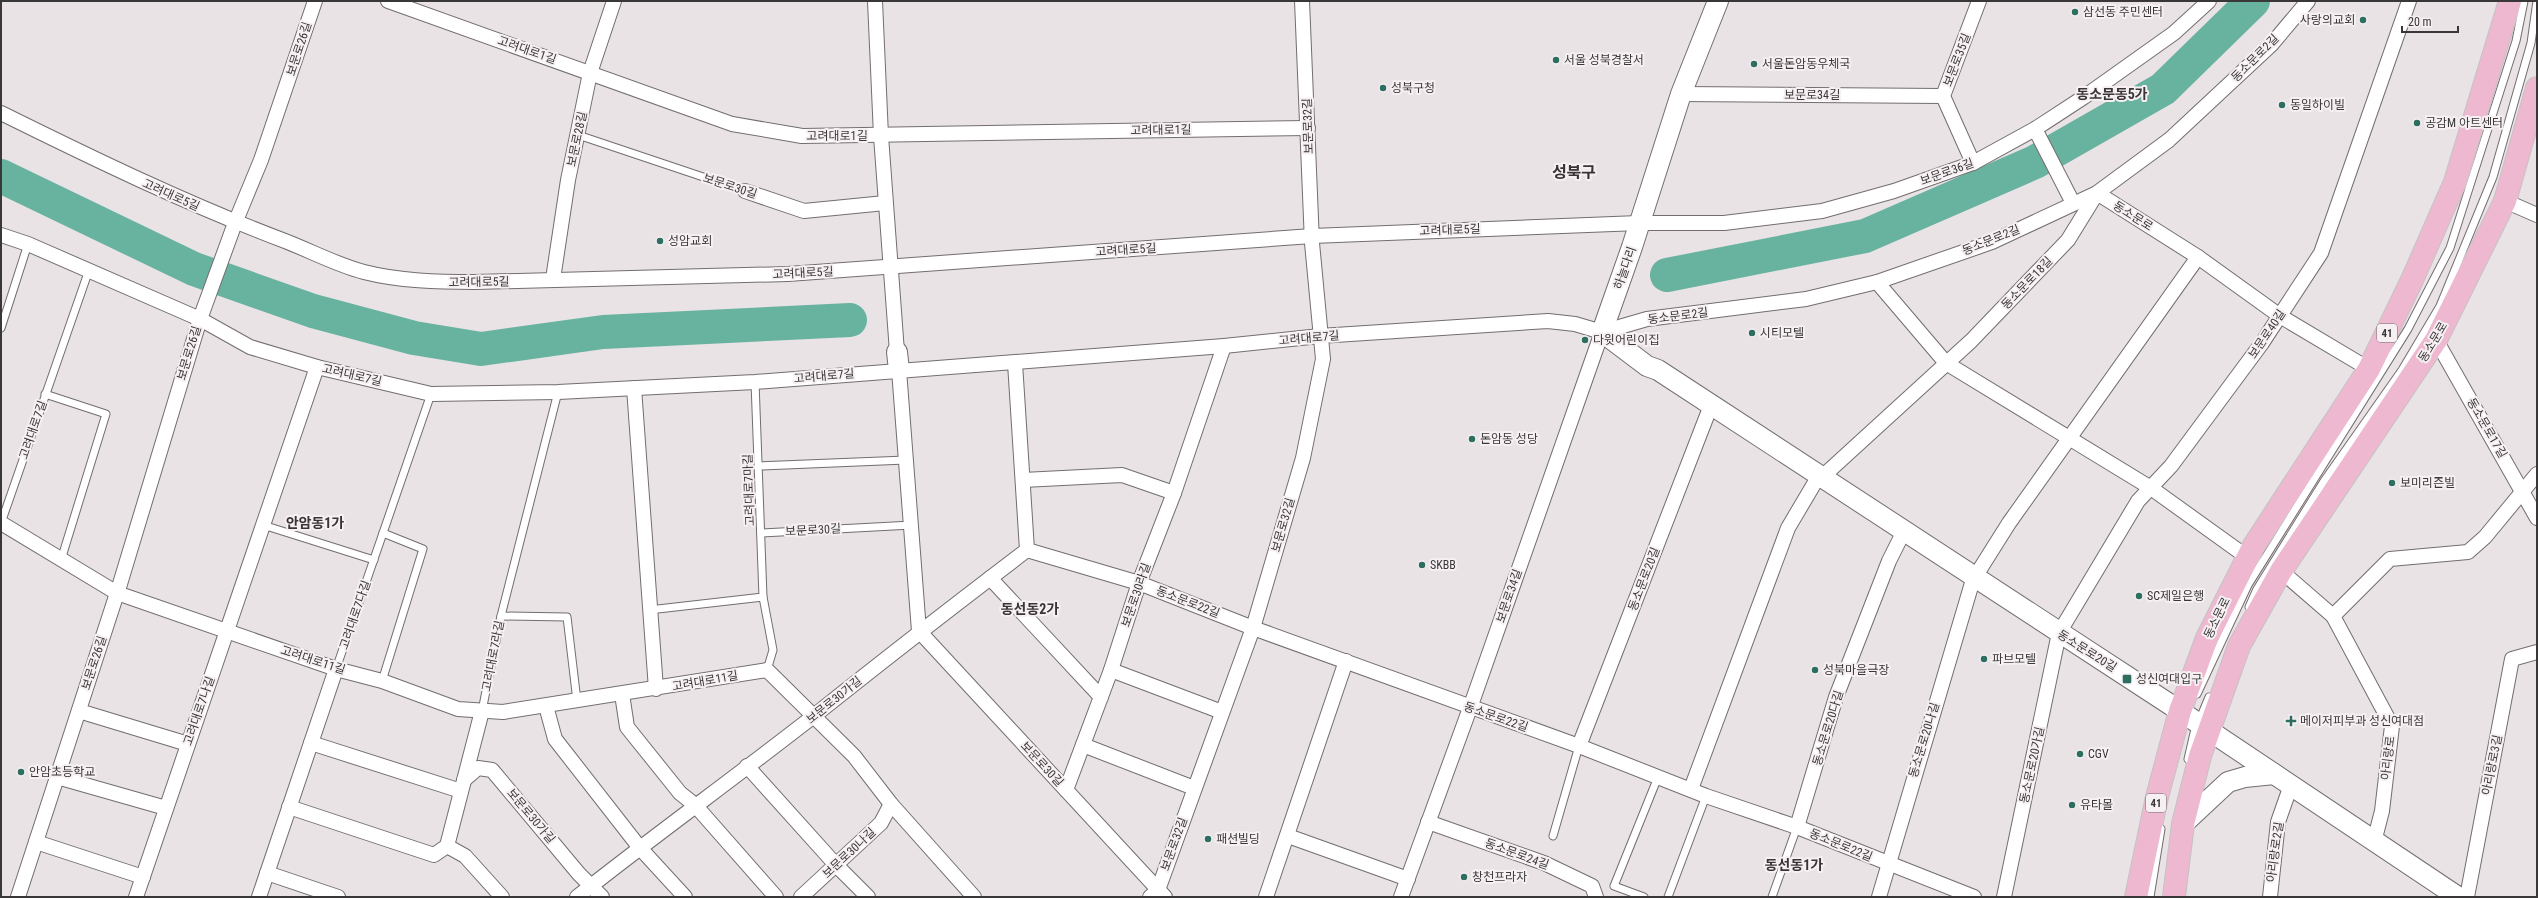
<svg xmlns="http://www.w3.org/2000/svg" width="2538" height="898" font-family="'Roboto Condensed','Noto Sans KR',sans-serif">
	<rect width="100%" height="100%" fill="#e9e3e5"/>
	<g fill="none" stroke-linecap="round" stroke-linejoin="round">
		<!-- river -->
		<g stroke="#68b2a0" stroke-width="34">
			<path d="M1,176l193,93 119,42 101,27 67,11 122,-17 247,-12"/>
			<path d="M1667,275l198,-39 170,-74 128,-73 90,-88"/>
		</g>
		<defs>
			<g id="lane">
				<path d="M578,135l167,56"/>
				<path d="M1,328l27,-84"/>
				<path d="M755,382l8,215 10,53 -6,20"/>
				<path d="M45,394l61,20 -45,146"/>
				<path d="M759,466l147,-6"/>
				<path d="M1,523l88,-253"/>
				<path d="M263,525l111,35"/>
				<path d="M761,533l151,-8"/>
				<path d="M2249,607l8,-18 67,-108 78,-111 38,-64 53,-129 38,-134 6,-42"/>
				<path d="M649,610l114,-13"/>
				<path d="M501,616l66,1 10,84"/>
				<path d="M336,669l95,-275"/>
				<path d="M382,681l41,-132 -40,-16"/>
				<path d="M2197,694l51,-109 160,-256 42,-81 66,-207 8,-40"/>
				<path d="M482,711l19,-95 57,-224"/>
				<path d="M2188,759l6,-26 15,-36"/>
				<path d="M1553,836l26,-90"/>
				<path d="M1644,897l-30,-11 44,-109"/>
				<path d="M1668,897l38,-101"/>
				<path d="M1772,897l25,-70"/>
				<path d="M2150,897l11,-68"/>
			</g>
			<g id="street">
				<path d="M388,1l344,123 70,12 506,-8"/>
				<path d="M875,1l6,135 16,216"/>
				<path d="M1681,94l262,2"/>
				<path d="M1,113c93,46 186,91 284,128 26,10 52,24 79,31 35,9 74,10 111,10l313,-8 524,-38 327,-13h85l98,-12 72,-20 79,-28 62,-34 49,-32 90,-64 35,-32"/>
				<path d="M2035,129l38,74"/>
				<path d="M1973,163l-30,-67 36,-95"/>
				<path d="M745,191l59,20 81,-8"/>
				<path d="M2505,201l32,14"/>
				<path d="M1,235l27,9 172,75 50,28 67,20 114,27 127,-2 197,-10 469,-36 96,-10 228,-15 27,3 27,8"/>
				<path d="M553,279l15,-99 22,-107 24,-72"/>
				<path d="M1877,282l69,81 205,125 96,69"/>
				<path d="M1602,332l45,-13 159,-20 71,-17 115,-40 105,-49 72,-53 102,-95 37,-44"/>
				<path d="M2436,340l101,178"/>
				<path d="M1015,363l12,187"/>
				<path d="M899,370l20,261 246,266"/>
				<path d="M634,388l22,301"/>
				<path d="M1821,478l150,-137 97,-101 29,-47 101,64 82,59 89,53"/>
				<path d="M1023,480l99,-5 52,18"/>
				<path d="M1,523l116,70 219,76 46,12 76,28 45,3 264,-42 87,86 37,48 83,93"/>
				<path d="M1027,550l112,33 114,45 326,118 127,50 91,31 177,70"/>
				<path d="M2281,571l52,45 57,-57 78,-7 17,-15 52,-63"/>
				<path d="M1975,577l34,-54 189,-266"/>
				<path d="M990,578l111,119"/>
				<path d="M2333,616l59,110 -10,85 -8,31"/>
				<path d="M1111,670l111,42"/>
				<path d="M622,694l5,33 53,66 15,12 81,92"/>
				<path d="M546,706l9,33 85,109 45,49"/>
				<path d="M79,711l109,33"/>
				<path d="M482,711l-35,135 18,10 37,41"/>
				<path d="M311,743l150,48"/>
				<path d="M1083,745l111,43"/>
				<path d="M1579,746l129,-333"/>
				<path d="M747,766l89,99 32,32"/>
				<path d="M57,777l109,31"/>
				<path d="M464,780l14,-12 14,2 87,104 23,23"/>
				<path d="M1691,789l97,-261 26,-44"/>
				<path d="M1066,790l45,-120 28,-87 35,-90 50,-147"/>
				<path d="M289,807l145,48 13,-9"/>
				<path d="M1428,822l116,41 48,23 4,11"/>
				<path d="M1797,827l39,-130 53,-136 11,-22"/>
				<path d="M1288,836l120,43"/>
				<path d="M36,842l107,35"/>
				<path d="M267,873l71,24"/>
				<path d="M18,897l102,-313 80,-265 35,-96 26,-63 54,-159"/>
				<path d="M136,897l181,-530"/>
				<path d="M259,897l77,-228"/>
				<path d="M577,897c78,-62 159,-120 238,-182 70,-56 141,-111 212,-165"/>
				<path d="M801,897l80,-74 10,-19"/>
				<path d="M1150,897l8,-7 95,-262 50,-170 20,-99 -11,-116 -10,-242"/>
				<path d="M1266,897l80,-236"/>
				<path d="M1401,897l69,-189 132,-376"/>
				<path d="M1879,897l93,-314"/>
				<path d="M2004,897l55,-264 79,-132 33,-35 91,-123 59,-90 88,-252"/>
				<path d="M2270,897l8,-75 13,-37"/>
				<path d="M2467,897l45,-238 25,-7"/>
			</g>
			<g id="secondary">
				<path d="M1718,1l-37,93 -49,153 -30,85 45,34 11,4 522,341 278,186"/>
				<path d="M897,352l2,18"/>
				<path d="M2183,824l45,-42 17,-5 29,-3"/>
			</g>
			<g id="primary">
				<path d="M2136,897l21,-100 23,-86 27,-73 46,-91 116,-178 43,-89 43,-98 55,-181"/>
				<path d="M2174,897l9,-73 17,-68 39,-110 42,-75 155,-231 69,-139 32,-113"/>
			</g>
		</defs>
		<!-- lane casing -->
		<use href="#lane" stroke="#736d6f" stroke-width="9"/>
		<!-- street casing -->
		<use href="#street" stroke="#736d6f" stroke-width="16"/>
		<!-- secondary casing -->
		<use href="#secondary" stroke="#736d6f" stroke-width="22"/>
		<!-- primary casing -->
		<use href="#primary" stroke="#c4c3c3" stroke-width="24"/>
		<!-- lane -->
		<use href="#lane" stroke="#fff" stroke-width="7"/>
		<!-- street -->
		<use href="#street" stroke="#fff" stroke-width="14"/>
		<!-- secondary -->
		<use href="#secondary" stroke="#fff" stroke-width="20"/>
		<!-- primary -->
		<use href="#primary" stroke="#edb8d0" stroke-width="22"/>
	</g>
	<!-- markers -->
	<g fill="#2c6f60" stroke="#f6f0f3" stroke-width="1.5">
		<circle cx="2075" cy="12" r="4"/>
		<circle cx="2363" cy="20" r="4"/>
		<circle cx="1556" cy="60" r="4"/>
		<circle cx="1754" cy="64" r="4"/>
		<circle cx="1383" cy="88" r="4"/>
		<circle cx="2282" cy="105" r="4"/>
		<circle cx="2417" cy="123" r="4"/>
		<circle cx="660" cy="241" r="4"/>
		<circle cx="1752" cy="333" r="4"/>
		<circle cx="1585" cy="340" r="4"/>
		<circle cx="1472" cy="439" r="4"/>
		<circle cx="2392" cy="483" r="4"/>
		<circle cx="1422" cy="565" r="4"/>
		<circle cx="2139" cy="596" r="4"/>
		<circle cx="1984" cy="659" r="4"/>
		<circle cx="1815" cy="670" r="4"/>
		<rect x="2122" y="674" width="10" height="10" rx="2"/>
		<path d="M2289 715h4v4h4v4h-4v4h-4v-4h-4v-4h4z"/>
		<circle cx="2080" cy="754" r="4"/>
		<circle cx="21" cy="772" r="4"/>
		<circle cx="2072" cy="805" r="4"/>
		<circle cx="1208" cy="839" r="4"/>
		<circle cx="1464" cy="877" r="4"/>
	</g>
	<g text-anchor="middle" stroke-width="4" stroke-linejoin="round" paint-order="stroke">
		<!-- shield labels -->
		<g fill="#f6f0f3" stroke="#726e70" stroke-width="1">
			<rect x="2377" y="324" width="20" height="18" rx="3"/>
			<rect x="2146" y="794" width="20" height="18" rx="3"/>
		</g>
		<g font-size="11" font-weight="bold" fill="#393738">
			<text x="2387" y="337">41</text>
			<text x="2156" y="807">41</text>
		</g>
		<!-- poi labels -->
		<g font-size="12" fill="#393738" stroke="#f6f0f3" text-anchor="start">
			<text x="2083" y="16">삼선동 주민센터</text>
			<text x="2355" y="24" text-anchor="end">사랑의교회</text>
			<text x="1564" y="64">서울 성북경찰서</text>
			<text x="1762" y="68">서울돈암동우체국</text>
			<text x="1391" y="92">성북구청</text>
			<text x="2290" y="109">동일하이빌</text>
			<text x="2425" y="127">공감M 아트센터</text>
			<text x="668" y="245">성암교회</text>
			<text x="1760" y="337">시티모텔</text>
			<text x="1593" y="344">다윗어린이집</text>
			<text x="1480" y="443">돈암동 성당</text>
			<text x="2400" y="487">보미리즌빌</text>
			<text x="1430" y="569">SKBB</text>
			<text x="2147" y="600">SC제일은행</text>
			<text x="1992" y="663">파브모텔</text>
			<text x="1823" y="674">성북마을극장</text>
			<text x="2136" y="683">성신여대입구</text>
			<text x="2300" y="725">메이저피부과 성신여대점</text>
			<text x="2088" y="758">CGV</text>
			<text x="29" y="776">안암초등학교</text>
			<text x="2080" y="809">유타몰</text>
			<text x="1216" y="843">패션빌딩</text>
			<text x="1472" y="881">창천프라자</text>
		</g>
		<!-- street labels -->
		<g font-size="12" fill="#393738" stroke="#f6f0f3">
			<text transform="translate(299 49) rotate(-72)" y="4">보문로26길</text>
			<text transform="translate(527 50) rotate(19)" y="4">고려대로1길</text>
			<text transform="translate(2255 58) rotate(-45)" y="4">동소문로2길</text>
			<text transform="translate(1957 60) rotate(-69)" y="4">보문로35길</text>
			<text x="1812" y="99">보문로34길</text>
			<text transform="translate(1308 126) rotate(-92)" y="4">보문로32길</text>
			<text transform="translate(1161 130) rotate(-1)" y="4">고려대로1길</text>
			<text x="837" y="140">고려대로1길</text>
			<text transform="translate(577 139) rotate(-78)" y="4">보문로28길</text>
			<text transform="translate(1947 172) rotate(-20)" y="4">보문로36길</text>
			<text transform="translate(730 186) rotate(18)" y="4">보문로30길</text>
			<text transform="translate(171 195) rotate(24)" y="4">고려대로5길</text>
			<text transform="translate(2133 216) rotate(32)" y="4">동소문로</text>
			<text transform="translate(1450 230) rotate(-2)" y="4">고려대로5길</text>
			<text transform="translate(1991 240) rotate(-22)" y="4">동소문로2길</text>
			<text transform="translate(1126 250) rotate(-4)" y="4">고려대로5길</text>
			<text transform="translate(1625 268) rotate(-71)" y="4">하늘다리</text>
			<text transform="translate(803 273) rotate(-3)" y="4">고려대로5길</text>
			<text transform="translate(479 282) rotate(-1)" y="4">고려대로5길</text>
			<text transform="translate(2027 283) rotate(-46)" y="4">동소문로18길</text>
			<text transform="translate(1678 316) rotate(-7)" y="4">동소문로2길</text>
			<text transform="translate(2267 334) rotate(-56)" y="4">보문로40길</text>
			<text transform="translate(1309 338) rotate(-5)" y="4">고려대로7길</text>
			<text transform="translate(2433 342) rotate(-59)" y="4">동소문로</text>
			<text transform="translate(189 353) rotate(-73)" y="4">보문로26길</text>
			<text transform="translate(352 375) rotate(13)" y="4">고려대로7길</text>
			<text transform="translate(824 376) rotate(-5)" y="4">고려대로7길</text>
			<text transform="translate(2487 428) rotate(60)" y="4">동소문로17길</text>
			<text transform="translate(33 430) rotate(-71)" y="4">고려대로7길</text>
			<text transform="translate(749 490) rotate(-92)" y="4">고려대로7마길</text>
			<text transform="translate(1283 525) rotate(-74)" y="4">보문로32길</text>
			<text transform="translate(813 530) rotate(-3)" y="4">보문로30길</text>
			<text transform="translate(1644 579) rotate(-69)" y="4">동소문로20길</text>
			<text transform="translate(1136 595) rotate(-71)" y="4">보문로30라길</text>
			<text transform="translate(1509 596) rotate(-71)" y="4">보문로34길</text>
			<text transform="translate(1188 602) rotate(21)" y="4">동소문로22길</text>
			<text transform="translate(355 615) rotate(-71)" y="4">고려대로7다길</text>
			<text transform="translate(2217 618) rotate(-64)" y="4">동소문로</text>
			<text transform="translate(2087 651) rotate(32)" y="4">동소문로20길</text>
			<text transform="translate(493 656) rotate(-79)" y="4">고려대로7라길</text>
			<text transform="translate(313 660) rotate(18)" y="4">고려대로11길</text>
			<text transform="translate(94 663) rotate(-72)" y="4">보문로26길</text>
			<text transform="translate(705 681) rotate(-10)" y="4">고려대로11길</text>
			<text transform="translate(834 700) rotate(-39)" y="4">보문로30가길</text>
			<text transform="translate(199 711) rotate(-71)" y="4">고려대로7나길</text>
			<text transform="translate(1496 717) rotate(19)" y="4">동소문로22길</text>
			<text transform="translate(1828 728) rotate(-73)" y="4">동소문로20다길</text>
			<text transform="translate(1924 740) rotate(-73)" y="4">동소문로20나길</text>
			<text transform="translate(2388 758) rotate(-83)" y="4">아리랑로</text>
			<text transform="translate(1042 764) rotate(47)" y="4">보문로30길</text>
			<text transform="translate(2032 765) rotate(-78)" y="4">동소문로20가길</text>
			<text transform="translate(2492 765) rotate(-79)" y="4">아리랑로3길</text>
			<text transform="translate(531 816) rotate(50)" y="4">보문로30가길</text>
			<text transform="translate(1174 844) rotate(-70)" y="4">보문로32길</text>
			<text transform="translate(1841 845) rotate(22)" y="4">동소문로22길</text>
			<text transform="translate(2275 852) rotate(-82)" y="4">아리랑로2길</text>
			<text transform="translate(849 853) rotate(-43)" y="4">보문로30나길</text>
			<text transform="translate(1517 854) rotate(20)" y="4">동소문로24길</text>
		</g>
		<!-- quarter labels -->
		<g font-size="14" font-weight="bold" fill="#393436" stroke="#f6f0f3">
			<text x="2112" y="99">동소문동5가</text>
			<text x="315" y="528">안암동1가</text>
			<text x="1030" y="614">동선동2가</text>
			<text x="1794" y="870">동선동1가</text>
		</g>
		<!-- district labels -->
		<g font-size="16" font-weight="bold" fill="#393436" stroke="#f6f0f3">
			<text x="1574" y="178">성북구</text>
		</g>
	</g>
	<!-- border -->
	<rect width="2538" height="898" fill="none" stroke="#393738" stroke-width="4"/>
	<!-- scale -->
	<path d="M2402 26v6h56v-6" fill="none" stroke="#393738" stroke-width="2"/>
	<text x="2408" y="26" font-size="12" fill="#393738" stroke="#f6f0f3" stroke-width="3" paint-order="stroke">20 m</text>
</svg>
